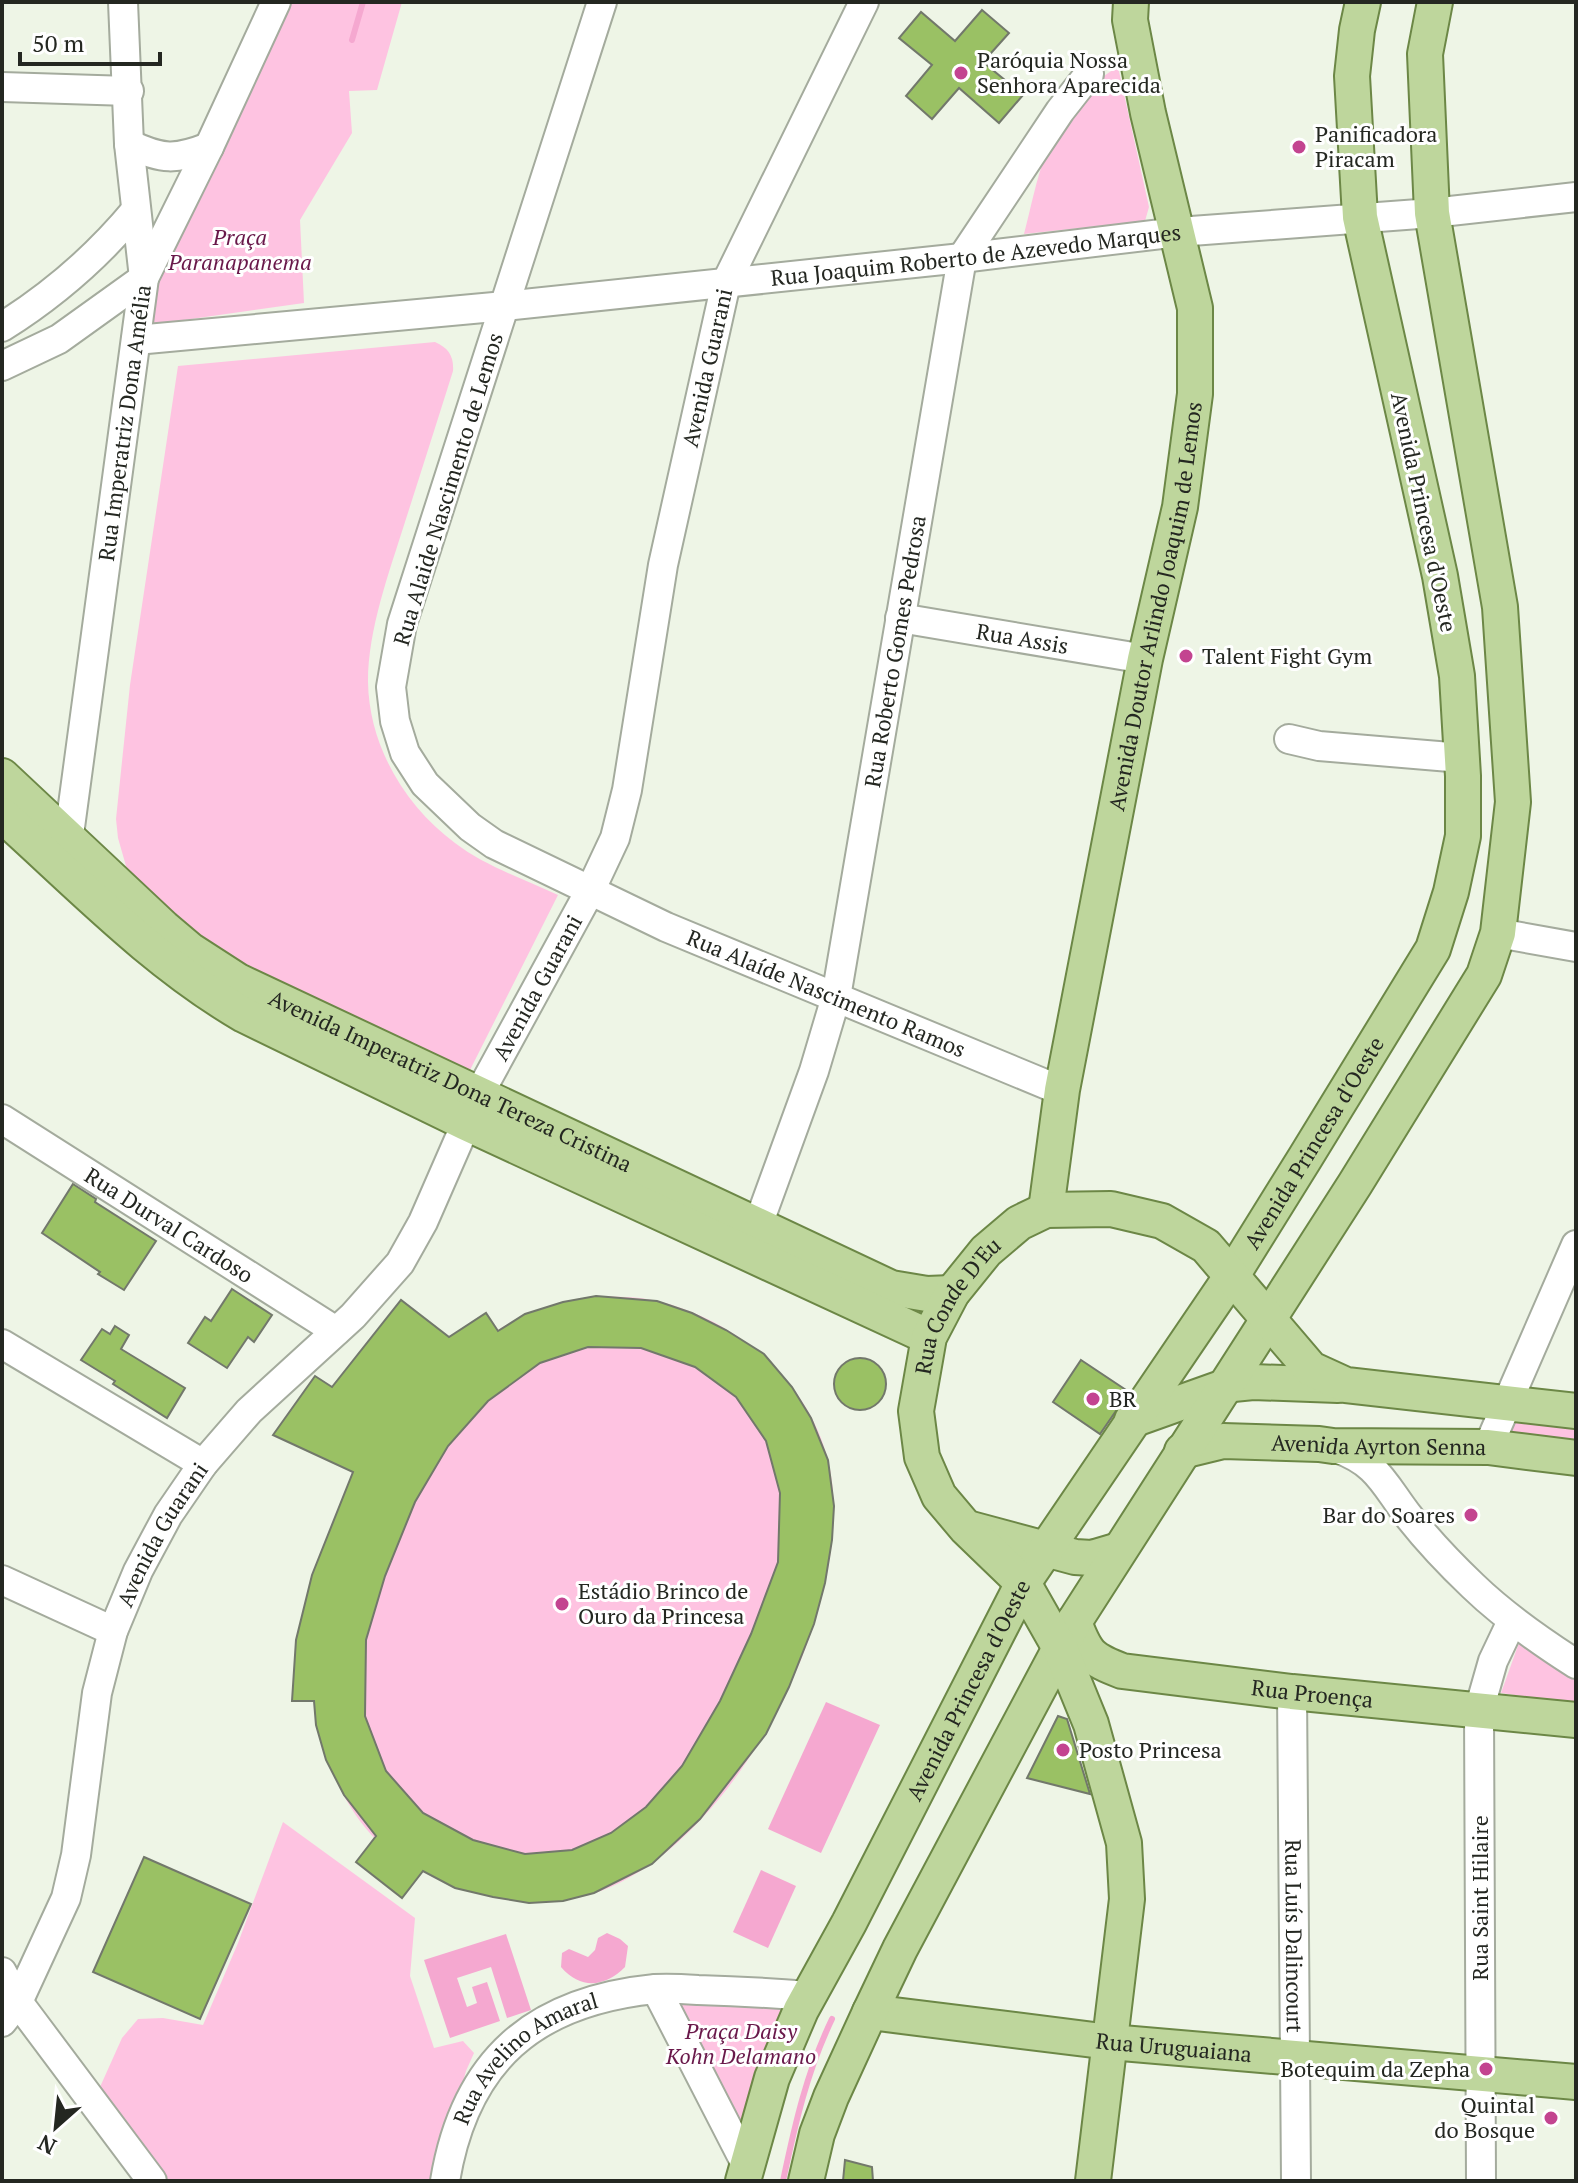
<svg xmlns="http://www.w3.org/2000/svg" width="1578" height="2183" font-family="'PT Serif',serif">
	<rect width="100%" height="100%" fill="#eef5e6"/>
	<!-- green -->
	<g fill="#fec3e1">
		<path d="M287,2h115l-25,88 -28,1 3,42 -52,87 4,83 -155,22 6,-45z"/>
		<path d="M1118,67l31,140 -4,14 -121,13c7,-26 12,-55 22,-80 13,-31 42,-71 72,-87z"/>
		<path d="M435,342c14,6 19,15 18,29 -16,51 -32,101 -48,151 -16,51 -37,107 -37,160 1,64 37,124 87,161 30,23 69,36 103,52l-90,179 -266,-129 -74,-72 -10,-35 -2,-19 14,-134 48,-319z"/>
		<path d="M596,1296c20,1 41,0 61,5 78,18 151,79 171,159 35,141 -96,391 -236,434 -56,17 -115,6 -166,-22 -10,-5 -22,-10 -32,-17 -46,-33 -74,-99 -80,-154h-22l4,-61 16,-65 41,-103 96,-135 37,-24 12,17c34,-21 59,-27 98,-34z"/>
		<path d="M1513,1419l63,2v25l-62,-7 -7,-8z"/>
		<path d="M1520,1640l56,37v27l-75,-11z"/>
		<path d="M283,1822l132,96 -5,58 24,72 29,-7 11,12 -8,18 -31,110h-273l-62,-94 22,-49 16,-19 25,-1 40,7 35,-82z"/>
		<path d="M673,2001l65,1 63,8 -51,140z"/>
	</g>
	<!-- water -->
	<g fill="#f5a8d0">
		<path d="M826,1702l54,23 -59,128 -53,-24z"/>
		<path d="M761,1870l35,16 -28,62 -35,-16z"/>
		<path d="M607,1933l13,6 8,7 -3,21c-20,20 -44,23 -64,0l1,-14 7,-4 19,8 7,-7 3,-12z"/>
		<path d="M506,1934l25,76 -24,8 -16,-51 -34,11 10,29 10,-4 -5,-16 15,-5 13,39 -50,17 -26,-78z"/>
	</g>
	<g fill="none" stroke-linecap="round" stroke-linejoin="round">
		<!-- stream -->
		<g stroke="#f5a8d0" stroke-width="6">
			<path d="M352,40l11,-38"/>
			<path d="M783,2181c12,-57 24,-110 49,-162"/>
		</g>
	</g>
	<!-- building -->
	<g fill="#9ac164" stroke="#72786b" stroke-width="2" fill-rule="evenodd">
		<path d="M982,10l27,23 -26,29 40,33 -24,28 -40,-35 -27,31 -26,-23 26,-31 -33,-27 22,-26 34,29z"/>
		<path d="M73,1184l23,15 -1,3 61,39 -32,49 -26,-16 2,-2 -58,-39z"/>
		<path d="M232,1289l40,26 -18,27 -6,-5 -21,31 -39,-25 17,-26 6,4z"/>
		<path d="M596,1296l61,5 35,12 34,17 38,24 28,33 19,31 17,42 6,46 -2,34 -7,43 -11,41 -25,63 -23,47 -66,85 -48,45 -58,29 -31,8 -34,2 -36,-6 -38,-9 -32,-17 -21,27 -46,-36 20,-26 -32,-41 -18,-35 -10,-35 -2,-24h-22l4,-61 16,-65 41,-103 -80,-37 42,-59 17,11 69,-87 48,37 37,-24 12,18 27,-17 38,-12zM588,1347l53,1 54,19 41,30 30,44 14,52 -2,69 -27,72 -31,67 -38,65 -36,41 -35,26 -39,17 -47,4 -52,-14 -50,-27 -37,-42 -21,-55 1,-76 19,-64 30,-74 33,-56 40,-45 52,-38z"/>
		<path d="M115,1326l14,9 -8,14 64,39 -18,30 -54,-34 2,-3 -34,-21 21,-31 8,5z"/>
		<circle cx="860" cy="1384" r="26"/>
		<path d="M1081,1360l48,32 -29,42 -47,-32z"/>
		<path d="M1058,1716l9,3 23,75 -63,-16z"/>
		<path d="M144,1857l107,47 -51,115 -107,-47z"/>
		<path d="M845,2160l27,7 1,14h-30z"/>
	</g>
	<g fill="none" stroke-linecap="round" stroke-linejoin="round">
		<defs>
			<g id="minor">
				<path d="M123,2l6,142 15,134"/>
				<path id="s1" d="M602,2l-200,622 -11,63 4,34 10,32 20,31 45,43 24,17 172,83 396,164"/>
				<path d="M2,87l127,4"/>
				<path d="M129,144c33,16 47,16 80,3"/>
				<path d="M2,327c51,-32 96,-71 134,-117"/>
				<path id="s2" d="M136,340l369,-34 457,-48 216,-26 254,-19 144,-16"/>
				<path d="M2,366l57,-27 85,-61"/>
				<path id="s3" d="M900,618l245,41"/>
				<path d="M1289,739l30,7 143,12"/>
				<path id="s4" d="M66,857l78,-579 65,-131 67,-145"/>
				<path d="M1498,933l78,14"/>
				<path id="s5" d="M2,1119l334,212"/>
				<path id="s6" d="M751,1244l63,-173 22,-74 126,-739 98,-147 29,-37"/>
				<path d="M2,1344l201,120"/>
				<path d="M1488,1447l88,-202"/>
				<path d="M1336,1448c43,15 48,37 74,70 19,24 41,47 63,68 31,30 67,55 103,78"/>
				<path d="M2,1580l111,51"/>
				<path id="s7" d="M1292,1692l4,489"/>
				<path d="M2,1972l16,30 134,179"/>
				<path d="M656,1989l90,175"/>
				<path id="s8" d="M2,2022l16,-20 48,-104 10,-43 21,-162 16,-62 25,-60 30,-56 35,-51 46,-53 104,-95 47,-53 23,-41 56,-128 112,-205 24,-51 12,-48 36,-225 63,-282 138,-281"/>
				<path id="s9" d="M445,2181c20,-121 89,-180 210,-192 14,-1 29,0 43,1 36,1 73,3 110,6"/>
				<path d="M1481,2181l-2,-471 14,-49 19,-40"/>
			</g>
			<g id="major">
				<path id="s10" d="M2,776l162,152 26,22 48,31 653,307 36,6 25,-1"/>
				<path d="M2,815c78,70 151,147 242,200l222,108 463,214"/>
				<path id="s11" d="M1046,1210l16,-120 83,-431 35,-152 15,-113v-86l-47,-195 -18,-93 1,-18"/>
				<path d="M1132,1420l101,-36 20,-2 85,3"/>
				<path id="s12" d="M1182,1451l41,-10 96,3 14,2 155,1 88,11"/>
				<path d="M971,1529l104,28 17,1 27,-8"/>
				<path id="s13" d="M1074,1622c12,32 16,37 48,49l170,21 284,28"/>
				<path id="s14" d="M870,2012l240,30 466,40"/>
				<path id="s15" d="M743,2181l29,-103 29,-68 48,-87 174,-340 208,-306 74,-119 128,-209 18,-57 12,-56v-60l-6,-100 -17,-100 -80,-359 -8,-141 5,-46 6,-28"/>
				<path d="M806,2181l11,-47 14,-37 39,-85 30,-63 174,-327 281,-438 129,-209 14,-42 15,-131 -13,-195 -68,-394 -7,-159 10,-52"/>
				<path id="s16" d="M1093,2181l34,-282 -3,-56 -33,-119 -31,-76 -37,-65 -57,-55 -27,-32 -17,-39 -6,-46 13,-74 23,-44 34,-42 33,-28 27,-13 65,-1 51,12 44,25 105,123 35,16 230,26"/>
			</g>
		</defs>
		<!-- minor casing -->
		<use href="#minor" stroke="#a4ab9d" stroke-width="32"/>
		<!-- major casing -->
		<use href="#major" stroke="#6c8746" stroke-width="38"/>
		<!-- minor -->
		<use href="#minor" stroke="#fff" stroke-width="28"/>
		<!-- major -->
		<use href="#major" stroke="#bed69c" stroke-width="34"/>
	</g>
	<!-- markers -->
	<g fill="#c34490" stroke="#fff" stroke-width="3">
		<circle cx="961" cy="73" r="8"/>
		<circle cx="1299" cy="147" r="8"/>
		<circle cx="1186" cy="656" r="8"/>
		<circle cx="1093" cy="1399" r="8"/>
		<circle cx="1471" cy="1515" r="8"/>
		<circle cx="562" cy="1604" r="8"/>
		<circle cx="1063" cy="1750" r="8"/>
		<circle cx="1486" cy="2069" r="8"/>
		<circle cx="1551" cy="2118" r="8"/>
	</g>
	<g text-anchor="middle" stroke-width="6" stroke-linejoin="round" paint-order="stroke">
		<!-- poi labels -->
		<g font-size="22" fill="#242721" stroke="#fff" text-anchor="start">
			<text x="977" y="68">Paróquia Nossa<tspan x="977" dy="25">Senhora Aparecida</tspan></text>
			<text x="1315" y="142">Panificadora<tspan x="1315" dy="25">Piracam</tspan></text>
			<text x="1202" y="664">Talent Fight Gym</text>
			<text x="1109" y="1407">BR</text>
			<text x="1455" y="1523" text-anchor="end">Bar do Soares</text>
			<text x="578" y="1599">Estádio Brinco de<tspan x="578" dy="25">Ouro da Princesa</tspan></text>
			<text x="1079" y="1758">Posto Princesa</text>
			<text x="1470" y="2077" text-anchor="end">Botequim da Zepha</text>
			<text x="1535" y="2113" text-anchor="end">Quintal<tspan x="1535" dy="25">do Bosque</tspan></text>
		</g>
		<!-- park labels -->
		<g font-size="22" font-style="italic" fill="#69184a" stroke="#fff">
			<text x="240" y="245">Praça<tspan x="240" dy="25">Paranapanema</tspan></text>
			<text x="741" y="2039">Praça Daisy<tspan x="741" dy="25">Kohn Delamano</tspan></text>
		</g>
		<!-- street labels -->
		<g font-size="22" fill="#242721" stroke="#fff">
			<text dy="8" stroke="none"><textPath href="#s2" startOffset="844">Rua Joaquim Roberto de Azevedo Marques</textPath></text>
			<text dy="8" stroke="none"><textPath href="#s8" startOffset="1840">Avenida Guarani</textPath></text>
			<text dy="8" stroke="none"><textPath href="#s4" startOffset="438">Rua Imperatriz Dona Amélia</textPath></text>
			<text transform="translate(448 489) rotate(-73)" y="8">Rua Alaide Nascimento de Lemos</text>
			<text transform="translate(1424 512) rotate(78)" y="8">Avenida Princesa d'Oeste</text>
			<text dy="8" stroke="none"><textPath href="#s11" startOffset="614">Avenida Doutor Arlindo Joaquim de Lemos</textPath></text>
			<text dy="8" stroke="none"><textPath href="#s3" startOffset="124">Rua Assis</textPath></text>
			<text dy="8" stroke="none"><textPath href="#s6" startOffset="612">Rua Roberto Gomes Pedrosa</textPath></text>
			<text dy="8" stroke="none"><textPath href="#s8" startOffset="1192">Avenida Guarani</textPath></text>
			<text dy="8" stroke="none"><textPath href="#s1" startOffset="1278">Rua Alaíde Nascimento Ramos</textPath></text>
			<text dy="8" stroke="none"><textPath href="#s10" startOffset="548">Avenida Imperatriz Dona Tereza Cristina</textPath></text>
			<text dy="8" stroke="none"><textPath href="#s15" startOffset="1190">Avenida Princesa d'Oeste</textPath></text>
			<text dy="8" stroke="none"><textPath href="#s5" startOffset="198">Rua Durval Cardoso</textPath></text>
			<text dy="8" stroke="none"><textPath href="#s16" startOffset="946">Rua Conde D'Eu</textPath></text>
			<text dy="8" stroke="none"><textPath href="#s12" startOffset="198">Avenida Ayrton Senna</textPath></text>
			<text dy="8" stroke="none"><textPath href="#s8" startOffset="520">Avenida Guarani</textPath></text>
			<text dy="8" stroke="none"><textPath href="#s15" startOffset="542">Avenida Princesa d'Oeste</textPath></text>
			<text dy="8" stroke="none"><textPath href="#s13" startOffset="264">Rua Proença</textPath></text>
			<text transform="translate(1480 1898) rotate(-90)" y="8">Rua Saint Hilaire</text>
			<text dy="8" stroke="none"><textPath href="#s7" startOffset="244">Rua Luís Dalincourt</textPath></text>
			<text dy="8" stroke="none"><textPath href="#s14" startOffset="306">Rua Uruguaiana</textPath></text>
			<text dy="8" stroke="none"><textPath href="#s9" startOffset="156">Rua Avelino Amaral</textPath></text>
		</g>
	</g>
	<!-- border -->
	<rect width="1578" height="2183" fill="none" stroke="#242721" stroke-width="8"/>
	<!-- north arrow -->
	<g transform="translate(56 2127) rotate(207)" stroke="#ffffff" stroke-width="6" paint-order="stroke">
	<path d="M0-6L14 30L0 20L-14 30Z" fill="#242721"/>
	<text y="-12" font-size="22" font-weight="bold" text-anchor="middle" fill="#242721">N</text>
	</g>
	<!-- scale -->
	<path d="M20 52v12h140v-12" fill="none" stroke="#242721" stroke-width="4"/>
	<text x="32" y="52" font-size="24" fill="#242721" stroke="#ffffff" stroke-width="6" paint-order="stroke">50 m</text>
</svg>
